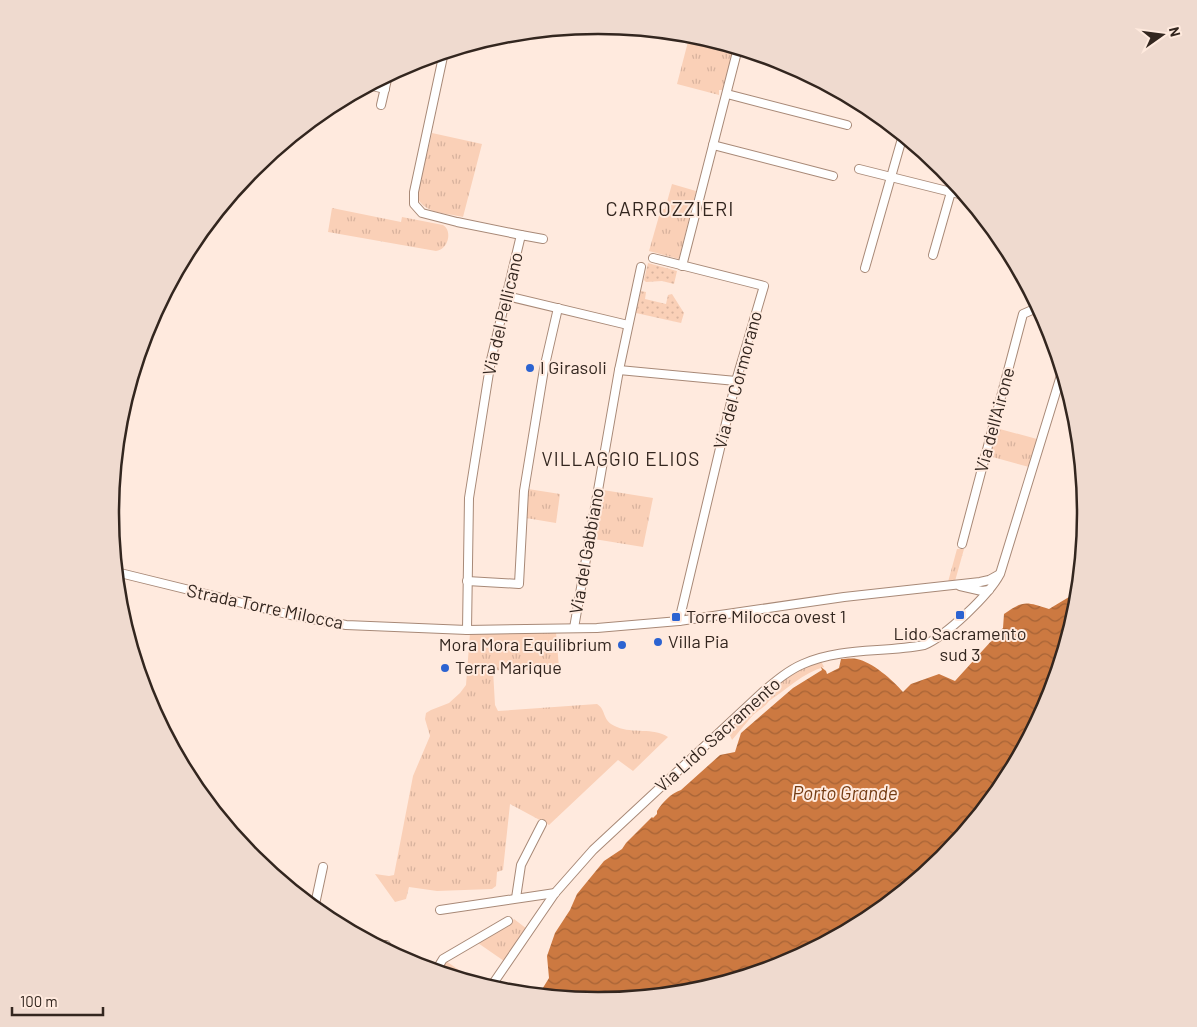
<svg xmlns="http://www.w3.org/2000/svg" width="1197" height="1027" font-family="Barlow,sans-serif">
	<defs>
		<pattern id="grass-tufts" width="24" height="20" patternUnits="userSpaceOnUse" patternTransform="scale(1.25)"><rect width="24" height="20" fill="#fad0b7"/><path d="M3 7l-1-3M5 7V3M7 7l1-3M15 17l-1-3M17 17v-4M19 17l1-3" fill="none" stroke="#d7b29d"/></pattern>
		<pattern id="park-dots" width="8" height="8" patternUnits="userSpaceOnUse" patternTransform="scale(1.25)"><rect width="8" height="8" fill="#fad0b7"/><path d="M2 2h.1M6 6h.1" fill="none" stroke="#d7b29d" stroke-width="1.8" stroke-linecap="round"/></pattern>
		<pattern id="water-waves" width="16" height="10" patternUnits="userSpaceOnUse" patternTransform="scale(1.25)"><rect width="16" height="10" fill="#cc7941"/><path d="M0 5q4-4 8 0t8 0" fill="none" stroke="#a66336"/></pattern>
	</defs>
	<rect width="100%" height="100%" fill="#ffeade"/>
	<!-- grass -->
	<g fill="url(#grass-tufts)">
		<path d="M690,34l44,13 -11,43h-4v5l-42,-11z"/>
		<path d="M432,133l50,11 -19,73c-16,-4 -40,-3 -46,-21z"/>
		<path d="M672,184l24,7 -17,68 -30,-8 12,-42h4z"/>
		<path d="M332,208l69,14 1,-5 41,8c10,6 5,25 -7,26l-108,-19z"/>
		<path d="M996,428l41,11 -8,28 -40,-11 2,-9 4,-1 1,-4 -3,-3z"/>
		<path d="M528,489l32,5 -4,29 -30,-5z"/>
		<path d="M603,490l50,8 -10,49 -49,-8 2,-8 3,-4 -2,-4 3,-18 2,-1 1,-3 -2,-2z"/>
		<path d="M957,549h7l-9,32 -7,1z"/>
		<path d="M556,632l3,36 -40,3 -26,-1 2,35 3,6 99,-7c10,6 4,17 20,23 16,7 36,0 51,10l-35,34 -15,-11 -69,65 -39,-21 -7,66 -6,2 -1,14 -4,3 -55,2 -28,-4 -3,12 -11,3 -20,-28 14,2 5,-1 19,-99 17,-40 -5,-17 1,-6 5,-3 18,-7 11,-10 6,-8 4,-52z"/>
		<path d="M821,661l3,6c-20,5 -38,23 -55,34 -4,6 -10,9 -16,14 -7,8 -14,17 -21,25l-5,-12c31,-27 54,-54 94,-67z"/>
		<path d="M514,919l13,10 -23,32 -26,-18 29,-17z"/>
		<path d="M446,961l36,25 -44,-13z"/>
	</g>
	<!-- park -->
	<g fill="url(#park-dots)">
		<path d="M648,263l29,8 -3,13 -12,-3 -16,1 -2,-2z"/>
		<path d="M641,291l5,1 -1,7 21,5 2,-9 4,-1 12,19 -3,10 -45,-10z"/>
	</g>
	<!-- water -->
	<path fill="url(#water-waves)" d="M1079,591l-1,18 -28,92 -45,84 -61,74 -74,61 -85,45 -91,28 -96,9 -58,-6 1,-5 8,-13 -2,-22 8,-23 15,-23 7,-16 27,-33 18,-12 4,-6 26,-26 1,1 4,-4v-3c5,-8 14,-18 24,-21l39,-35 15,-3 6,-19 52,-45 29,-18 -1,-3 5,4 1,3 12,-6 2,-9c4,0 11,-1 16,0 15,3 36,21 46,33l8,-8 28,-10 16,7 48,-53 1,-14c20,-14 22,-12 45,-5z"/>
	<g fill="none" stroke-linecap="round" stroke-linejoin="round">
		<defs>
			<g id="minor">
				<path d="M444,52l-30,140v12l8,9 35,9 64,13 -30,125 -22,138 -2,132"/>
				<path d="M368,85l17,4"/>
				<path d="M727,94l120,31"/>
				<path d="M381,105l7,-30"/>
				<path d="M713,145l120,31"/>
				<path d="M859,169l108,27"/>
				<path d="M521,235l22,4"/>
				<path d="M933,255l18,-63"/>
				<path d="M653,258l111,28 -28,95 -57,240"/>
				<path d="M682,266l56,-218"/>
				<path d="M865,268l38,-133"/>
				<path d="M507,296l121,29"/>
				<path d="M619,370l117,11"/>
				<path d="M962,544l61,-230 16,-7"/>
				<path d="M116,572l175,43 55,10 121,5 130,-2 82,-7 165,-24 136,-15 9,-2 9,-5"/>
				<path d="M467,581l52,3 5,-93 20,-122 14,-61"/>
				<path d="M960,586l22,5 7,-1"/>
				<path d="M574,628l45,-258 22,-103"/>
				<path d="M516,898l5,-33 21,-41"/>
				<path d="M314,909l9,-42"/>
				<path d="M440,910l115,-17"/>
				<path d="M379,946l7,-1"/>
				<path d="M435,972l8,-13 65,-38"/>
				<path d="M490,988l65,-95 38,-43 172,-160c12,-10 24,-20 38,-26 38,-17 80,-11 121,-19 22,-9 65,-50 76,-71l63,-205"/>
			</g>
		</defs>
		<!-- minor casing -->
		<use href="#minor" stroke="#a88977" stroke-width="10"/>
		<!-- minor -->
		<use href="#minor" stroke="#fff" stroke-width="8"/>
	</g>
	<!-- markers -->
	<g fill="#2c63d1" stroke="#ffeade" stroke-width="2">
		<circle cx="530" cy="368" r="5"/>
		<rect x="955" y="610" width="10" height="10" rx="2.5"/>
		<rect x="671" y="612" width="10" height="10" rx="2.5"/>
		<circle cx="658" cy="642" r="5"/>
		<circle cx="622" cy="645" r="5"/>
		<circle cx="445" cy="668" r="5"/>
	</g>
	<g text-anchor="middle" stroke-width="4" stroke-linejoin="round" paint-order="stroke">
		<!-- street labels -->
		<g font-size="18" fill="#33261f" stroke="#ffeade">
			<text transform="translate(503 314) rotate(-77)" y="6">Via del Pellicano</text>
			<text transform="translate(738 380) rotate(-75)" y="6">Via del Cormorano</text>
			<text transform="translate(995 420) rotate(-75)" y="6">Via dell'Airone</text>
			<text transform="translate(587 551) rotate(-80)" y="6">Via del Gabbiano</text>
			<text transform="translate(265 607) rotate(12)" y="6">Strada Torre Milocca</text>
			<text transform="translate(718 735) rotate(-42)" y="6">Via Lido Sacramento</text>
		</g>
		<!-- poi labels -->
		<g font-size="18" fill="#33261f" stroke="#ffeade" text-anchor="start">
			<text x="540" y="374">I Girasoli</text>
			<text x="686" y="623">Torre Milocca ovest 1</text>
			<text x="960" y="640" text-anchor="middle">Lido Sacramento<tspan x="960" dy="21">sud 3</tspan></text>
			<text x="668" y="648">Villa Pia</text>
			<text x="612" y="651" text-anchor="end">Mora Mora Equilibrium</text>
			<text x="455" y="674">Terra Marique</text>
		</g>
		<!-- neighbourhood labels -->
		<g font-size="19" letter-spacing="1" fill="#33261f" stroke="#ffeade">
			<text x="621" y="466">VILLAGGIO ELIOS</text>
		</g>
		<!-- water labels -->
		<g font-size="19" font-style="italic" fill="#743c13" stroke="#ffeade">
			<text x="845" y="800">Porto Grande</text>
		</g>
		<!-- quarter labels -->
		<g font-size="20" letter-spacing="1" fill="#33261f" stroke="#ffeade">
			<text x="670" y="216">CARROZZIERI</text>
		</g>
	</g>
	<!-- crop -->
	<path d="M0 0H1197V1027H0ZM119 513a479 479 0 1 1 958 0a479 479 0 1 1-958 0Z" fill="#efdacf" fill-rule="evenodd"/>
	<path fill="none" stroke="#33261f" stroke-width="2.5" d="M119 513a479 479 0 1 1 958 0a479 479 0 1 1-958 0Z"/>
	<!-- north arrow -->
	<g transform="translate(1162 35) rotate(76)" stroke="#ffeade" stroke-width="4" paint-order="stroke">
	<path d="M0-4L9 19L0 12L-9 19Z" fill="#33261f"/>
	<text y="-8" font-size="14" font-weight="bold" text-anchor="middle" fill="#33261f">N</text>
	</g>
	<!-- scale -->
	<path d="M12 1007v8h91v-8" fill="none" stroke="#33261f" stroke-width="2.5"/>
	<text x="20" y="1007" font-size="15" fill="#33261f" stroke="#ffeade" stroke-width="4" paint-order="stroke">100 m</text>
</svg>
